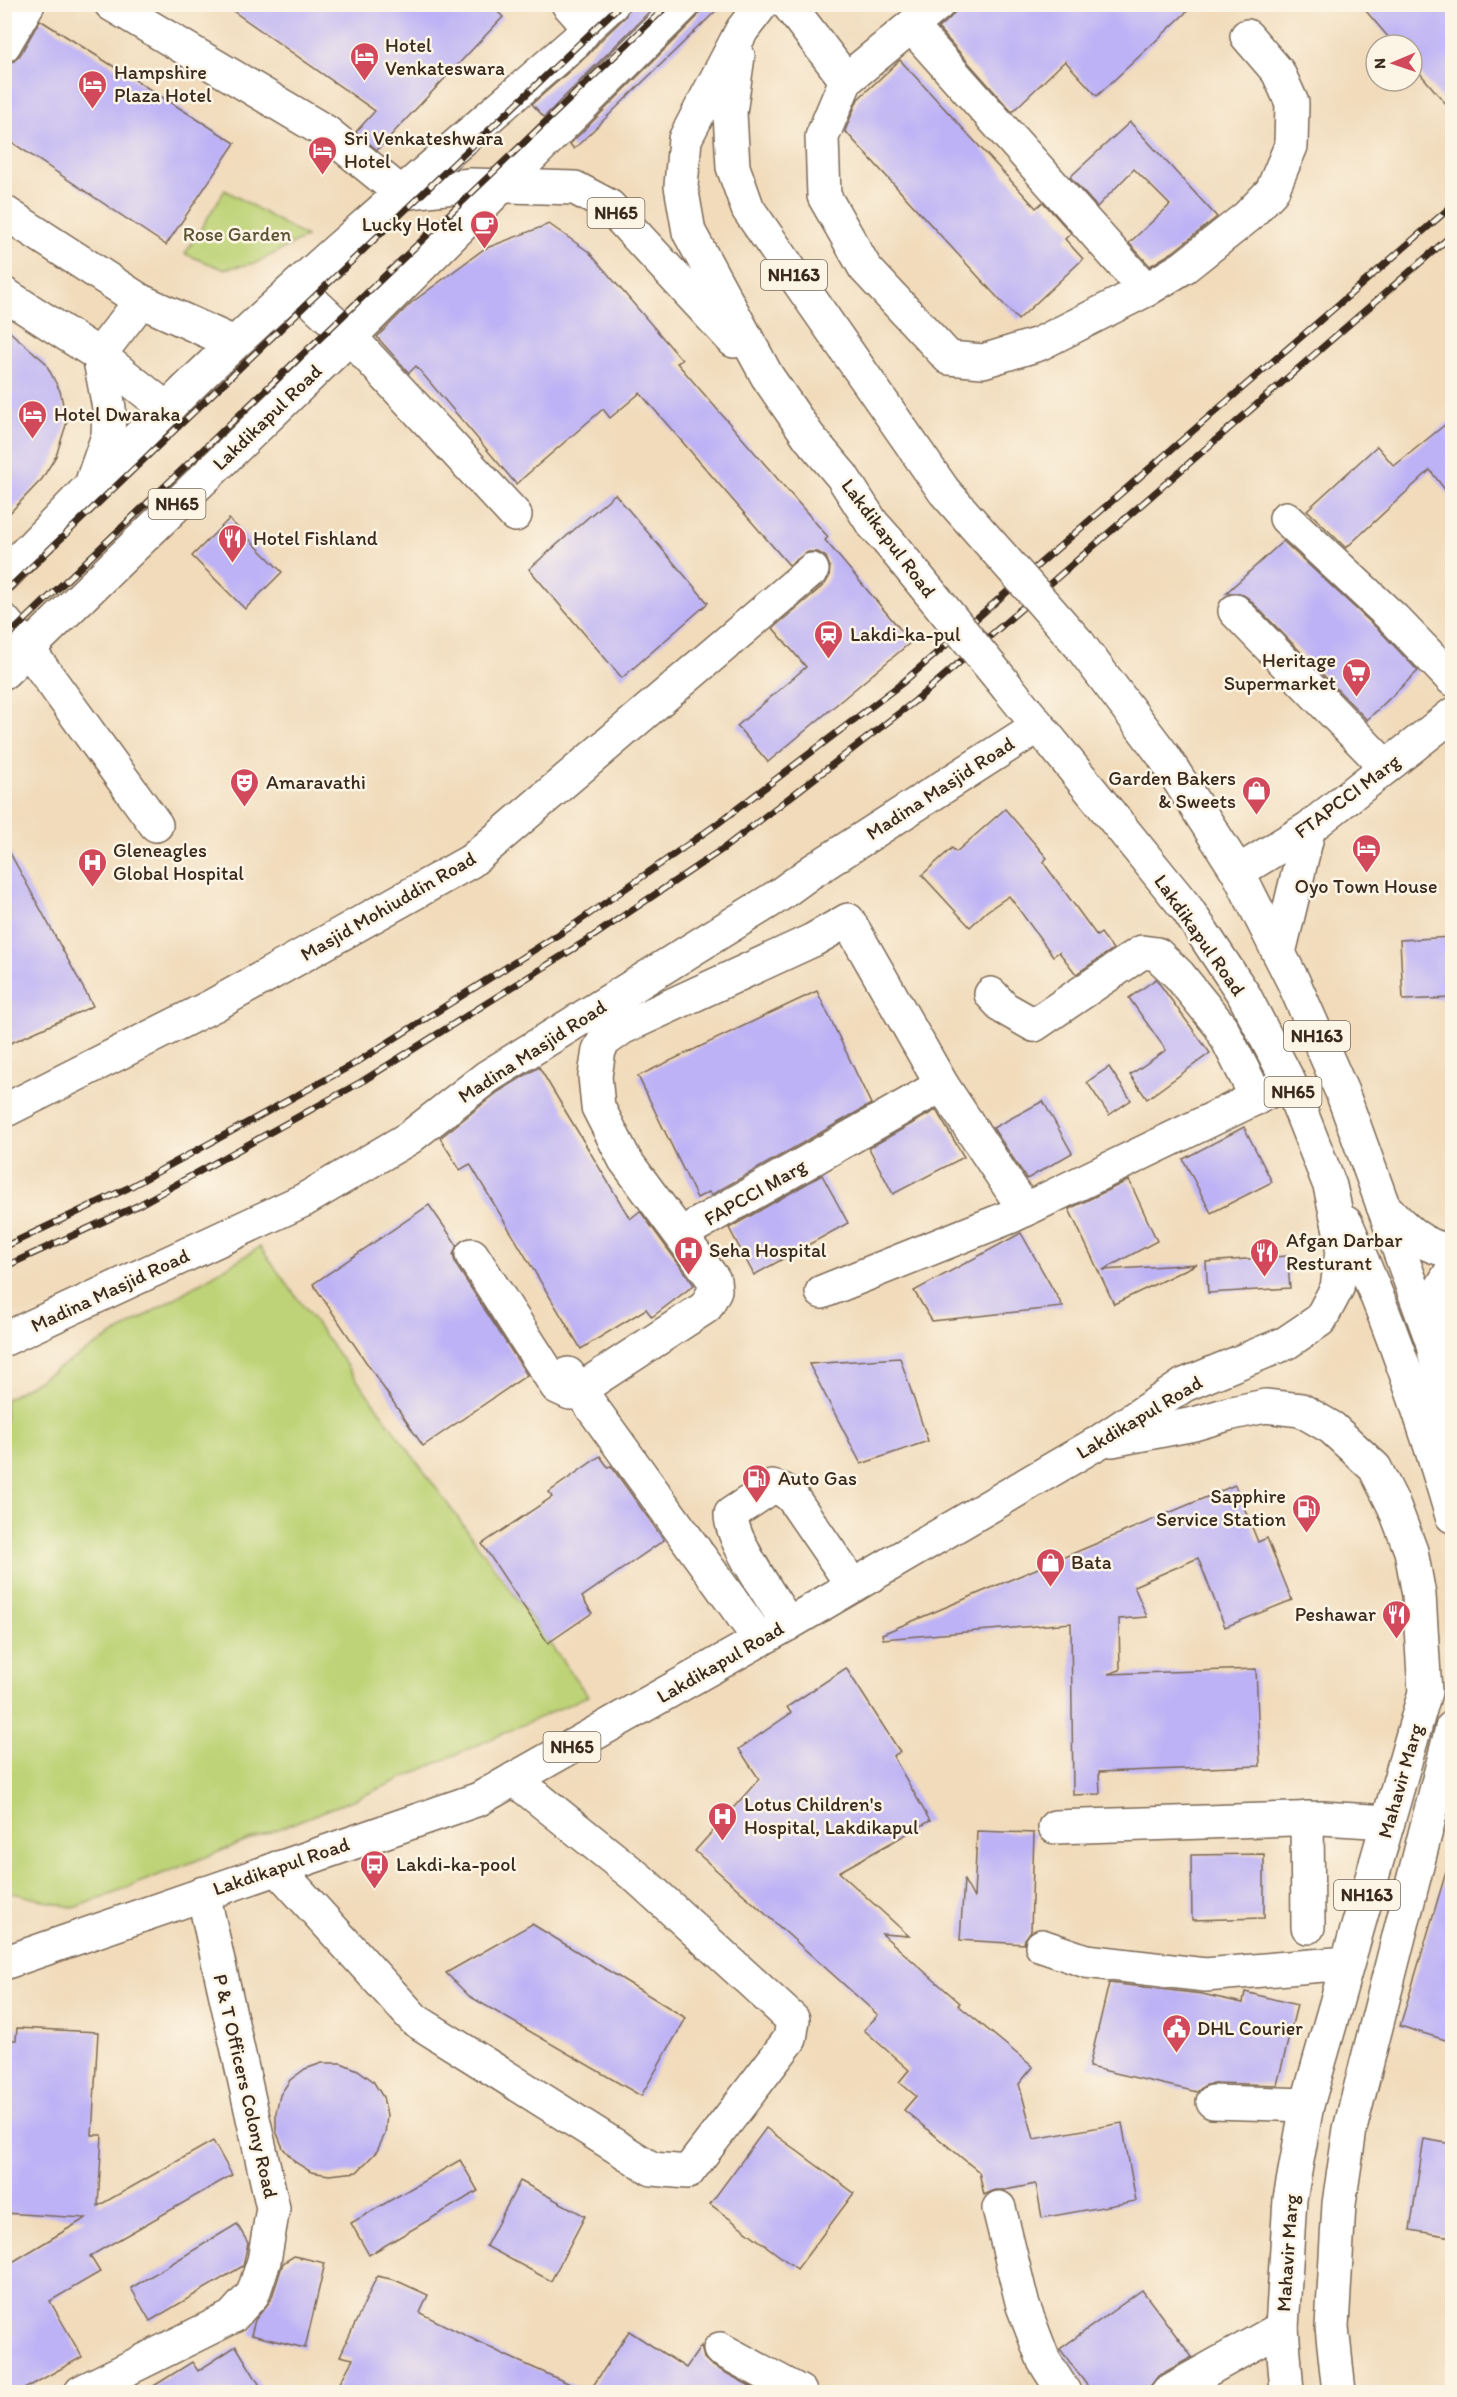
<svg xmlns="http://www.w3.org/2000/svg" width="1457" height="2397" font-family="Itim,sans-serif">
	<rect width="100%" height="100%" fill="#fcf5e5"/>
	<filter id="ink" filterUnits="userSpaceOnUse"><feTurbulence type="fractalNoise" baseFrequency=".0167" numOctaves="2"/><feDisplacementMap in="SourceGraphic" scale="12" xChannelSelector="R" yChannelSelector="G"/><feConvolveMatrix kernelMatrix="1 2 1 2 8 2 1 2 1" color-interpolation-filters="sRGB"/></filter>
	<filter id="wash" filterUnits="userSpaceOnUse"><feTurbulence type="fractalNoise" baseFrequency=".008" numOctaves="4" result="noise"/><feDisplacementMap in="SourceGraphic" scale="24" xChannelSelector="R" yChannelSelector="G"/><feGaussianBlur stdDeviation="1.35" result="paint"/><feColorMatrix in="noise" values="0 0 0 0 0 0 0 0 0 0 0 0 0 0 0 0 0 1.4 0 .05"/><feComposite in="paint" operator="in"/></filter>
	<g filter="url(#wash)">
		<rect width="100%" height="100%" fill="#f1dbbb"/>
		<!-- green -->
		<g fill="#bed377" stroke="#7c7e4a" stroke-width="1.5">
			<path d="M225,190l81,47 -50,26 -33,6 -38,-15z"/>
			<path d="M260,1247l328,449 -230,102 -284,110 -69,-17v-491z"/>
		</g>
		<g id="blocks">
			<!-- building -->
			<g fill="#bdb2f5">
				<path d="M223,4h267l13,13 -126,133 -21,-18 19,-21z"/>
				<path d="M630,4h27l-113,113 -12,-13 56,-49 14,-16 23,-22z"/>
				<path d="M702,4h21l-149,145 -4,-5 127,-127z"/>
				<path d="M961,4h234l-98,92 -32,-35 -53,51 -74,-84 12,-10z"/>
				<path d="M1360,4h92v107l-40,-47v-19h-17z"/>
				<path d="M40,20l195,123 -69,102 -162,-108v-73l10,-3 6,-6z"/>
				<path d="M900,60l136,148 7,-6 28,31 -6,6 18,20 -65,61 -173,-189 13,-32z"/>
				<path d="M1130,122l87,95 -44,35 -23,14 -21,-23 41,-38 -36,-36 -37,38 -27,-30z"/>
				<path d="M549,224l40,28 93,108 -5,3 151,174 -3,3 86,102 -143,120 -31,-36 69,-59 -33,-39 52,-44 4,-7 1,-10 -4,-10 -8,-5h-10l-19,13 -149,-172 -30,25 -7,-9 -87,75 -100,-118 -7,7 -32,-36 34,-34 73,-54z"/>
				<path d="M4,327l41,35 15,29 7,31 -11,34 -14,23 -38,40z"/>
				<path d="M1452,419v80l-22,-29 -84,78 -39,-38 70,-64 17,20z"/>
				<path d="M615,494l93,109 -86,75 -93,-109z"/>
				<path d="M229,519l53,53 -37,37 -53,-53z"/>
				<path d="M1283,541l98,91 37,39 -51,49 -119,-122 -8,-5h-14z"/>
				<path d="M1005,809l42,49 -4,4 54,74 4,-3 12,16 -37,25 -17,-22 -6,4 -44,-60 -22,15 -17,16 -48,-52 30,-27 4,4z"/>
				<path d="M4,842l89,164 -89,40z"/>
				<path d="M1452,937v61l-49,2 -3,-60z"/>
				<path d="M1156,979l54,74 -63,46 -17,-24 36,-25 -37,-52z"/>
				<path d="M817,991l54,113 -160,91 -2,-3 -12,6 -59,-122z"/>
				<path d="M539,1067l91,152 10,-8 54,74 -42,32 -6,-8 -65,40 -111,-185 -10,6 -20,-32 58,-46z"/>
				<path d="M1109,1067l22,33 -22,15 -22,-33z"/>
				<path d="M1043,1101l29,52 -45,26 -34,-51z"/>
				<path d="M936,1110l28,47 -71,37 -24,-46z"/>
				<path d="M1244,1127l28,55 -61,31 -28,-54z"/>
				<path d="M822,1175l26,48 -94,52 -25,-47z"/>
				<path d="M1129,1180l28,61 -54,29 94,-6 -83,40 -45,-95z"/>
				<path d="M429,1205l28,40 -4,10 3,10 71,110 -104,71 -110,-162z"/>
				<path d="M1021,1233l42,74 -131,14 -18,-30z"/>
				<path d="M1287,1256l3,32 -82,5 -2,-31z"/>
				<path d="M900,1358l28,83 -67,23 -52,-100z"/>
				<path d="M600,1456l8,11 3,-1 53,74 -82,57 10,16 -44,30 -66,-99 70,-47 -3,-5z"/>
				<path d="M1235,1485l23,57 9,-4 25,62 -67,27 -27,-69 -64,28 13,31 -28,2 1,51 -12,4 148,-5 4,97 -161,6 1,22 -27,1 -2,-172 -188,16 -1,-5z"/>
				<path d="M846,1668l54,84 -7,4 37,65 -91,51 70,64 -27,-2 78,69 -2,2 75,62 -14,17 15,55 88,-16 14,78 -94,17 -6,-34 -31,6h-10l-11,5 -5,-23 -75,-62 12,-14 -17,-14 10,-12 -45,-40 14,-15 -183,-164 64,-72 -20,-30 52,-36 -4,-6z"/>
				<path d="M977,1831l57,2 -3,98 -6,8 -1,5 -64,-4 4,-60 10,18z"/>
				<path d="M1264,1854v64l-72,2 -1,-65z"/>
				<path d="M1446,1872l6,1v169l-52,-16z"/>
				<path d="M532,1924l154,94 -45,78 -172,-100 -23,-23z"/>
				<path d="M1109,1983l93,11 41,9 2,-11 52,13 -20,80 -63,-2 -10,3 -7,6 -108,-25z"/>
				<path d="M17,2028l81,4 -6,103h10l-4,71 115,-65 19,34 -142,81 10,16 -50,29 32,56 -63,35h-15v-125l82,-49 -82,-5v-173h12z"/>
				<path d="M322,2063h19l17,7 15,11 10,16 4,18 -2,19 -8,17 -20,21 -28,3 -18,-3 -16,-10 -12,-14 -7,-17v-18l4,-18 10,-15 15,-11z"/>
				<path d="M766,2128l88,65 -57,76 -87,-65z"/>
				<path d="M1424,2139l28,5v93l-42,-7z"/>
				<path d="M460,2160l18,31 -109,64 -18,-32z"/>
				<path d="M520,2181l65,35 -34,65 -65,-35z"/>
				<path d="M237,2224l11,19 -5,23 -93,55 -19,-33z"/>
				<path d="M294,2256l31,7 -20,85 -54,-13 4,-15 16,-20 12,-37z"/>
				<path d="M377,2276l18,4 33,15 -8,18 87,43 81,36h-253l18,-33 -13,-3z"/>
				<path d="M1142,2290l50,67 -34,19 -12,16h-54l-32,-43z"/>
				<path d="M629,2331l57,37 15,-22 3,12 7,7 50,27h-172z"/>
				<path d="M236,2346l28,46h-120l48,-30 6,9z"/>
			</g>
		</g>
	</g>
	<g filter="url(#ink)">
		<use href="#blocks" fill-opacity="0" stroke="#7b6855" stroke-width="1.5"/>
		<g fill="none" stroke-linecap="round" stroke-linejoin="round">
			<defs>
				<g id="minor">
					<path d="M111,4l215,128 75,61"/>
					<path d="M568,4l20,22"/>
					<path d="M788,4l58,76 -24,57 2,59 41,72 84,90 34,3 56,-17 107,-54 38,-23 63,-50 25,-26 19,-45 1,-43 -14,-31 -31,-36"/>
					<path d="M912,27l234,263"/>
					<path d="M4,45l24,-41"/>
					<path d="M846,80l92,-76"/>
					<path d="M297,287l53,50 165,178"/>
					<path d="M1286,518l108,101 58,60"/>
					<path d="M1235,611l151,156"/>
					<path d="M4,621l24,28 128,176"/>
					<path d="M1238,872l71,-44 143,-113"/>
					<path d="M1279,953l30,-125"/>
					<path d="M991,994l13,14 30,17 108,-73 15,2 22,21 42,52 36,71"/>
					<path d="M4,1111l210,-106 257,-144 341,-291"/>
					<path d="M681,1234l261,-149"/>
					<path d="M472,1255l85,132 13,6 9,-3 127,-83 9,-17 -1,-10 -89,-120 -27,-53 -3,-31 4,-26 5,-9 18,-13 191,-88 35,-20 94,165 83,125"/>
					<path d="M822,1292l190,-76 277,-134"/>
					<path d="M5,1339l299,-139 105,-62 78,-61 291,-181 33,-24 227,-146"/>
					<path d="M568,1374l192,266"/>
					<path d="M788,1624c-15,-25 -58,-84 -57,-110l41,-27 11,3 9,7 61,89"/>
					<path d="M1307,1818l1,109"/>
					<path d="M1055,1827l267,-9 66,4"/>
					<path d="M277,1868l138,152 237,149 36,3 102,-133 3,-19 -154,-141 -125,-100"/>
					<path d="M1042,1946l44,15 119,14 142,-12"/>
					<path d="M1213,2102l94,3"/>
					<path d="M999,2208l24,98 21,55 20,31"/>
					<path d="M720,2349l80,43"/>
					<path d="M81,2392l151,-75 21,-23 11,-33 9,-53 -70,-315"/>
					<path d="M1168,2392l114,-64"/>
				</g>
				<g id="major">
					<path d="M4,212l137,89 93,42"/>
					<path d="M4,294l95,61 68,54"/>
					<path d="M99,355l42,-54"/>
					<path d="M1383,1206c19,20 40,43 69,44"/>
					<path d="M1432,1341v-37l20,-34"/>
				</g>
				<g id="highway">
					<path d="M762,4l-20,26 -57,109 -4,47 8,46 78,144 42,61 33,39 30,47 16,18"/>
					<path d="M738,56l-8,57 3,54 15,42 196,282"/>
					<path d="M401,193l70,-8 104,3 34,18 125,135"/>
					<path d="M93,479l15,-43 1,-28 -10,-53"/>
					<path d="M4,575c77,-78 151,-158 231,-232 111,-104 227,-202 341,-302l12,-15 24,-22"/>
					<path d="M1079,644l84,111 75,117 55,109 49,111 90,249 14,65 6,43"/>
					<path d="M4,672l346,-335 334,-333"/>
					<path d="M1346,1223c42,94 77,194 106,293"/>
					<path d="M1112,1440l82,-16 34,-10 37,-8 36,4 31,18 43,40 19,38 17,45 8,44 6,97 -118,413 -17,94 -8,129 5,64"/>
					<path d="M4,1963l475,-164 309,-175 311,-182 85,-57 102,-42 34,-23 17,-32 6,-44 -13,-58 -41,-104 -45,-87 -57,-86 -179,-221"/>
					<path d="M1339,2392l-7,-65 7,-123 11,-75 102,-401"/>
				</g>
			</defs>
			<!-- minor casing -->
			<use href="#minor" stroke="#7b6855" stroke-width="36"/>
			<!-- major casing -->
			<use href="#major" stroke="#7b6855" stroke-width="36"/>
			<!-- highway casing -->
			<use href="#highway" stroke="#7b6855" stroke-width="36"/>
			<!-- minor -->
			<use href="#minor" stroke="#fff" stroke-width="33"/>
			<!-- major -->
			<use href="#major" stroke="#fff" stroke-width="33"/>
			<!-- highway -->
			<use href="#highway" stroke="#fff" stroke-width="33"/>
			<defs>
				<g id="rail">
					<path d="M4,593l617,-589"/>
					<path d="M4,640l665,-636"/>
					<path d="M4,1247l124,-59 226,-124 221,-140 142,-100 184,-140 551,-478"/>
					<path d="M4,1267l133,-61 224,-124 228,-143 135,-91 191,-147 537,-466"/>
				</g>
			</defs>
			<!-- rail casing -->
			<use href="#rail" stroke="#3b2a1e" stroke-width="7"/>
			<!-- rail -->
			<use href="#rail" stroke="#fcf5e5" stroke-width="4.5" stroke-dasharray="14" stroke-linecap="butt"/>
			<defs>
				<g id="highway-bridge">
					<path d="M944,491l135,153"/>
					<path d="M888,541l120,147"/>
				</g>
			</defs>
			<!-- highway-bridge casing -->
			<use href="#highway-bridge" stroke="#7b6855" stroke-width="36" stroke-linecap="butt"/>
			<!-- highway-bridge -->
			<use href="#highway-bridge" stroke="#fff" stroke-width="33"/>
		</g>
	</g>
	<!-- icons -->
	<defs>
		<symbol id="hotel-pin" viewBox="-11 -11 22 30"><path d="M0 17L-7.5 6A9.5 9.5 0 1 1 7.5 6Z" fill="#d1495b" stroke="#fcf5e5"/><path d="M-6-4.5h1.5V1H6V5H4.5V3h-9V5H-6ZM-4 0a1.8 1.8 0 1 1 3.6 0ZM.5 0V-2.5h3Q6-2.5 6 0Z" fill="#fff"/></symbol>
		<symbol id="cafe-pin" viewBox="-11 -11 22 30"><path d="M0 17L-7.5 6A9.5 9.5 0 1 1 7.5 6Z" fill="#d1495b" stroke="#fcf5e5"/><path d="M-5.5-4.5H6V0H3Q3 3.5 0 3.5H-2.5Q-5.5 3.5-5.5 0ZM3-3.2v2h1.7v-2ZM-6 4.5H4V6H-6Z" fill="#fff"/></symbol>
		<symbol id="restaurant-pin" viewBox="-11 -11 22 30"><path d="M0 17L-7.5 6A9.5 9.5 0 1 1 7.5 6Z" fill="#d1495b" stroke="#fcf5e5"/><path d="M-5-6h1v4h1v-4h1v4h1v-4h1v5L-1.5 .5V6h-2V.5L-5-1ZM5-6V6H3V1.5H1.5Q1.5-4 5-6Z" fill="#fff"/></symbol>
		<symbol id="station-pin" viewBox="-11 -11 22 30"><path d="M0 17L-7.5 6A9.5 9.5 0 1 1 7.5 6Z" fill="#d1495b" stroke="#fcf5e5"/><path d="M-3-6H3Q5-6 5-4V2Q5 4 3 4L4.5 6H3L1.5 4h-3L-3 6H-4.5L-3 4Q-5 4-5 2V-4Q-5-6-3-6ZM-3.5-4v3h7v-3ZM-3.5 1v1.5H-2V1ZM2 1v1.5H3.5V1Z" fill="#fff"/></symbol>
		<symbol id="supermarket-pin" viewBox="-11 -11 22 30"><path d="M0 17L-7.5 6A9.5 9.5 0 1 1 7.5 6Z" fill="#d1495b" stroke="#fcf5e5"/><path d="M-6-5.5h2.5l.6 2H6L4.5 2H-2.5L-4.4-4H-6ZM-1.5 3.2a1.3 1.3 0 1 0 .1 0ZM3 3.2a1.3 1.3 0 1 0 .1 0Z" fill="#fff"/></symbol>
		<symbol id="theatre-pin" viewBox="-11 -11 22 30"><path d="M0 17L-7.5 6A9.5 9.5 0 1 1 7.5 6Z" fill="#d1495b" stroke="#fcf5e5"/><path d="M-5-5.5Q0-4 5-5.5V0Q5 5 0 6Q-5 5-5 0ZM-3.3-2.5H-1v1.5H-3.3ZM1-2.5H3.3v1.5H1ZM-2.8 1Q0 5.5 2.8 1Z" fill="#fff"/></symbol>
		<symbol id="shop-pin" viewBox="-11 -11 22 30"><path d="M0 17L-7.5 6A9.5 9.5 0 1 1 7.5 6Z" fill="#d1495b" stroke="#fcf5e5"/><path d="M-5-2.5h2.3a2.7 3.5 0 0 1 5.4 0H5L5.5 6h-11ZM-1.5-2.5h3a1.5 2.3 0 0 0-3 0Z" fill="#fff"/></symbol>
		<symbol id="hospital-pin" viewBox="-11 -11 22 30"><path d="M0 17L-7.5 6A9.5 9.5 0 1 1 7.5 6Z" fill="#d1495b" stroke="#fcf5e5"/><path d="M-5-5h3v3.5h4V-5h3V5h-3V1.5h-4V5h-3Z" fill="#fff"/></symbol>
		<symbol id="fuel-pin" viewBox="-11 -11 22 30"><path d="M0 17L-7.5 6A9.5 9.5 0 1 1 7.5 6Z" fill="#d1495b" stroke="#fcf5e5"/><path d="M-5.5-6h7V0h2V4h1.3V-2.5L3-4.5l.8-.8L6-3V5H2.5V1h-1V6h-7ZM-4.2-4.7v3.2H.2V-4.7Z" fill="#fff"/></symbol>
		<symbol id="bus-pin" viewBox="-11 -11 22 30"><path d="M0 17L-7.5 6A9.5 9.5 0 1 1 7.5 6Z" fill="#d1495b" stroke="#fcf5e5"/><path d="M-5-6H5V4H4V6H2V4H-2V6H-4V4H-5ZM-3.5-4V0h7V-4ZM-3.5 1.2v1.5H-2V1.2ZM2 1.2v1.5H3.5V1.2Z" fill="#fff"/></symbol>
		<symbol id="civic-pin" viewBox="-11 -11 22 30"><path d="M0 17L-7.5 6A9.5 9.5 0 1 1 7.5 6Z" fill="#d1495b" stroke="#fcf5e5"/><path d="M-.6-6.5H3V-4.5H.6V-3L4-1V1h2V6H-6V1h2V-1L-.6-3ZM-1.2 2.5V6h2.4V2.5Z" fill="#fff"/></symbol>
	</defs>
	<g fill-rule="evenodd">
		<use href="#hotel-pin" x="348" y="40" width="33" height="45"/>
		<use href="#hotel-pin" x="76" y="68" width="33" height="45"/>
		<use href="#hotel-pin" x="306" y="134" width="33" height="45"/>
		<use href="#cafe-pin" x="468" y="208" width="33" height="45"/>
		<use href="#hotel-pin" x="16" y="398" width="33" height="45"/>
		<use href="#restaurant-pin" x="216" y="522" width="33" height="45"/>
		<use href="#station-pin" x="812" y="618" width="33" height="45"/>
		<use href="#supermarket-pin" x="1340" y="656" width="33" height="45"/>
		<use href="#theatre-pin" x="228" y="766" width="33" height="45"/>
		<use href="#shop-pin" x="1240" y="774" width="33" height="45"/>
		<use href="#hotel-pin" x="1350" y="832" width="33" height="45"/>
		<use href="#hospital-pin" x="76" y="846" width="33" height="45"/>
		<use href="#hospital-pin" x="672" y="1234" width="33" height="45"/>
		<use href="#restaurant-pin" x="1248" y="1236" width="33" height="45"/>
		<use href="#fuel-pin" x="740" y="1462" width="33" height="45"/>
		<use href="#fuel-pin" x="1290" y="1492" width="33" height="45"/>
		<use href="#shop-pin" x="1034" y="1546" width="33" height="45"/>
		<use href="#restaurant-pin" x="1380" y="1598" width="33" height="45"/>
		<use href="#hospital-pin" x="706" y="1800" width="33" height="45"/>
		<use href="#bus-pin" x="358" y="1848" width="33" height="45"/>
		<use href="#civic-pin" x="1160" y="2012" width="33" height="45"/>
	</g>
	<g text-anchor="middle" stroke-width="5" stroke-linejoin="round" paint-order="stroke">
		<!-- shield labels -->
		<g fill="#fcf5e5" stroke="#75675a" stroke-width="1.5">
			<rect x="587.5" y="198" width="57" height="30" rx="4.5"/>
			<rect x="761" y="260" width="66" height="30" rx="4.5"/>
			<rect x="148.5" y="489" width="57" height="30" rx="4.5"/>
			<rect x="1284" y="1021" width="66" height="30" rx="4.5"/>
			<rect x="1264.5" y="1077" width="57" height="30" rx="4.5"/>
			<rect x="543.5" y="1732" width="57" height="30" rx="4.5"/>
			<rect x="1334" y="1880" width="66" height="30" rx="4.5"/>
		</g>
		<g font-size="18" font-weight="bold" fill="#3b2a1e">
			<text x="616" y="219">NH65</text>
			<text x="794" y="281">NH163</text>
			<text x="177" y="510">NH65</text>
			<text x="1317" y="1042">NH163</text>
			<text x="1293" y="1098">NH65</text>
			<text x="572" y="1753">NH65</text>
			<text x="1367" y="1901">NH163</text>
		</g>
		<!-- poi labels -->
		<g font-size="20" fill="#3b2a1e" stroke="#fcf5e5" text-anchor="start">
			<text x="385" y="52">Hotel<tspan x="385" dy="23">Venkateswara</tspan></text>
			<text x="114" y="79">Hampshire<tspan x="114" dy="23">Plaza Hotel</tspan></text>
			<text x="344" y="145">Sri Venkateshwara<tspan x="344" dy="23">Hotel</tspan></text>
			<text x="463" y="231" text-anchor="end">Lucky Hotel</text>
			<text x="54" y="421">Hotel Dwaraka</text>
			<text x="253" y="545">Hotel Fishland</text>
			<text x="850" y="641">Lakdi-ka-pul</text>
			<text x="1336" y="667" text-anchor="end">Heritage<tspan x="1336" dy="23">Supermarket</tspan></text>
			<text x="1236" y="785" text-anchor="end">Garden Bakers<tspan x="1236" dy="23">&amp; Sweets</tspan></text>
			<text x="266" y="789">Amaravathi</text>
			<text x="113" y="857">Gleneagles<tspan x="113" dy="23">Global Hospital</tspan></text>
			<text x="1366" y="893" text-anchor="middle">Oyo Town House</text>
			<text x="1286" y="1247">Afgan Darbar<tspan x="1286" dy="23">Resturant</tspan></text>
			<text x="709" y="1257">Seha Hospital</text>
			<text x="778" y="1485">Auto Gas</text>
			<text x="1286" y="1503" text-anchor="end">Sapphire<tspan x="1286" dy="23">Service Station</tspan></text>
			<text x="1071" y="1569">Bata</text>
			<text x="1376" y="1621" text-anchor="end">Peshawar</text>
			<text x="744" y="1811">Lotus Children's<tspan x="744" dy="23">Hospital, Lakdikapul</tspan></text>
			<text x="396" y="1871">Lakdi-ka-pool</text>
			<text x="1197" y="2035">DHL Courier</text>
		</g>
		<!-- park labels -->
		<g font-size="20" fill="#5c5434" stroke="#fcf5e5">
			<text x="237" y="241">Rose Garden</text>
		</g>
		<!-- street labels -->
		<g font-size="20" fill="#3b2a1e" stroke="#fcf5e5">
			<text transform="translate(267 417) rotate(-44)" y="7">Lakdikapul Road</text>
			<text transform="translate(889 538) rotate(53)" y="7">Lakdikapul Road</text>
			<text transform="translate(940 788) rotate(-33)" y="7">Madina Masjid Road</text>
			<text transform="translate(1347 796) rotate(-37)" y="7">FTAPCCI Marg</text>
			<text transform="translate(388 906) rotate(-30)" y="7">Masjid Mohiuddin Road</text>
			<text transform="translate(1200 935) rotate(55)" y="7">Lakdikapul Road</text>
			<text transform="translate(532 1051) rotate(-33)" y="7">Madina Masjid Road</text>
			<text transform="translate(755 1192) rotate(-30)" y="7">FAPCCI Marg</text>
			<text transform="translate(110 1290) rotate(-25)" y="7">Madina Masjid Road</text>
			<text transform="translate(1139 1417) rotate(-31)" y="7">Lakdikapul Road</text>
			<text transform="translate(720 1662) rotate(-30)" y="7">Lakdikapul Road</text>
			<text transform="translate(1400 1781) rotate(-74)" y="7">Mahavir Marg</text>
			<text transform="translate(281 1866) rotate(-19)" y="7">Lakdikapul Road</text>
			<text transform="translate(246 2086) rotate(77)" y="7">P &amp; T Officers Colony Road</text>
			<text transform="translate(1287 2253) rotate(-86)" y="7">Mahavir Marg</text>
		</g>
	</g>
	<!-- margin -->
	<rect width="1457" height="2397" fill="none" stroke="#fcf5e5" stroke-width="24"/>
	<!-- north arrow -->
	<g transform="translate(1394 63) rotate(268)"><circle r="28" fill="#fcf5e5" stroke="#afa495" stroke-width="1.5"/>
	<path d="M0-4.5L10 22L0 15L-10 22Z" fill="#d1495b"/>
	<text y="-9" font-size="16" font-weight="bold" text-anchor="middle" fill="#3b2a1e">N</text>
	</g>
</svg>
